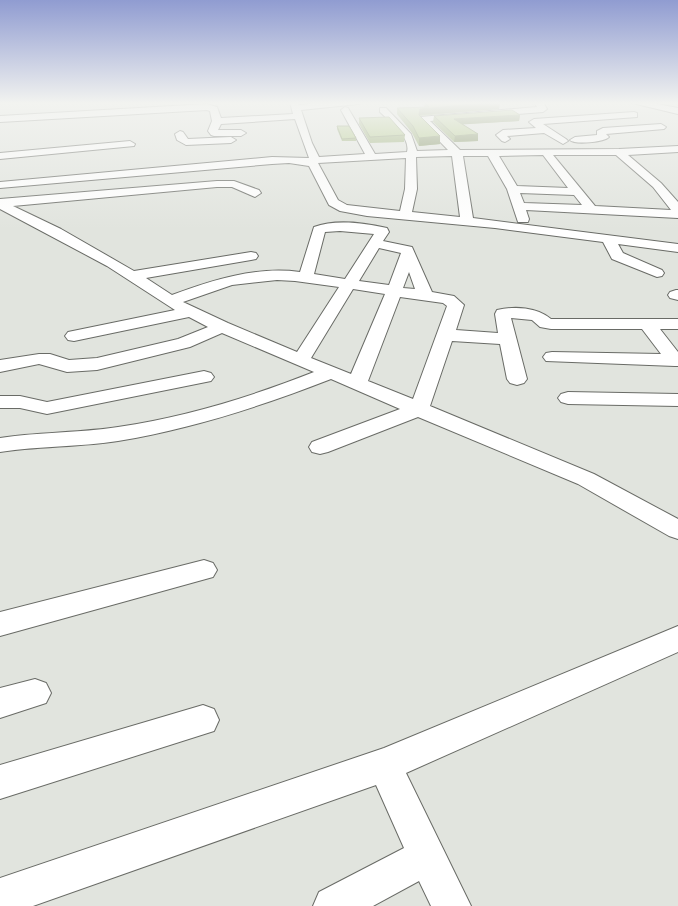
<svg xmlns="http://www.w3.org/2000/svg" width="678" height="906" font-family="'Source Sans 3',sans-serif">
	<rect width="100%" height="100%" fill="#e1e4de"/>
	<g fill="none" stroke-linecap="round" stroke-linejoin="round">
		<defs>
			<g id="minor">
				<path d="M290,102h8l1,3 29,-3h34l-4,2 -57,6 11,33 7,14 46,-3 -24,-44 4,-3 3,1 27,46 32,-2c4,-15 -18,-31 -27,-40v-4h6l25,26 6,17 31,-1 -28,-29v-4l117,-10 -3,-5h9l4,7 -4,3 -113,9 30,29 159,-1 59,-3v6l-50,3 33,28 17,19v16l-152,-8 3,9 -1,3h-10l-11,-33 -19,-33h-25l10,62 205,26v8l-60,-8 5,9 39,17 2,3 -2,3 -5,1 -45,-18 -9,-17 -108,-14 -128,-12 -27,-5 -11,-6 -20,-39 -20,-3 -17,1 -272,24v-6l272,-25 37,1 -14,-39 -74,5 -3,6h23l5,3 -5,3h-27l-3,-1 -3,-4 4,-10 -2,-10 -3,-1 -207,12v-6l207,-12 10,3 4,11 72,-4zM543,155l25,33 -51,-2 -18,-30zM553,155h63l37,32 18,23 -76,-4zM452,156l8,61 -48,-5 5,-23 -1,-32zM406,158l-1,31 -5,22 -53,-6 -9,-5 -20,-37zM520,193l54,2 8,10 -58,-2z"/>
				<path d="M628,102h19l31,6v6z"/>
				<path d="M634,112l3,1v4l-94,7 23,15 2,2 -5,3 -19,-11 -37,3 3,3 -5,3 -3,-1 -6,-6 7,-5 33,-2 -7,-6 5,-3z"/>
				<path d="M661,124l5,3 -2,2 -58,5 3,3c-5,5 -34,8 -39,3l5,-3 22,-2v-4l6,-3z"/>
				<path d="M180,131l3,1 5,7 43,-2 5,3 -5,3 -45,2 -9,-5 -2,-6z"/>
				<path d="M130,141l5,3 -1,2 -134,13v-6z"/>
				<path d="M217,181h17l25,9 2,3 -6,4 -23,-10h-15l-204,19 48,23 73,42 117,-19 5,1 2,3 -2,3 -5,1 -105,18 26,17c40,-15 84,-29 128,-23l14,-45c21,-8 51,-4 73,1l2,4 -6,9 29,6 20,45 22,4 10,9 -8,25 42,3 -3,-19 2,-4c18,-4 40,-3 54,9h127v10h-18l18,23v14h-3l-129,-5 -3,-4 3,-4 6,-1 109,2 -19,-25h-91l-11,-2 -8,-7 -21,-2 16,61 -3,4 -7,2 -7,-2 -3,-4 -7,-35 -48,-3 -22,65 164,68 84,45v20l-9,-3 -91,-52 -160,-67 -90,35 -8,2 -8,-2 -3,-5 3,-5 88,-33 -69,-30c-69,27 -140,50 -213,62 -39,6 -79,5 -118,11v-14c39,-6 79,-5 118,-11 67,-10 133,-30 196,-55l-92,-39 -32,14 -93,23 -30,2 -28,-8 -39,8v-12l39,-6h11l19,6 28,-2 81,-19 30,-12 -19,-10 -115,24 -6,-1 -3,-4 3,-4 107,-22 -68,-44 -107,-57v-10zM340,231l34,3 -29,45 -31,-5 11,-42zM379,248l22,5 -12,32 -30,-4zM409,272l6,17 -12,-1zM277,280l18,1 44,6 -42,65 -69,-29 -45,-21 49,-17zM353,289l32,5 -34,80 -40,-16zM400,297l43,6 4,3 -34,93 -45,-18z"/>
				<path d="M676,290h2v10l-8,-2 -2,-3 2,-3z"/>
				<path d="M204,371l7,2 3,4 -3,4 -164,33 -27,-6h-20v-12h20l27,6z"/>
				<path d="M568,392l110,2v12l-110,-2 -7,-2 -3,-4 3,-4z"/>
				<path d="M204,560l9,3 4,7 -4,7 -213,59v-24z"/>
				<path d="M678,626v26l-272,121 65,133h-40l-12,-25 -46,25h-60l6,-14 85,-44 -28,-63 -343,121h-33v-28l384,-130z"/>
				<path d="M35,679l11,4 5,10 -5,10 -46,15v-30z"/>
				<path d="M203,705l11,4 5,11 -5,11 -214,68v-34z"/>
			</g>
		</defs>
		<!-- minor casing -->
		<use href="#minor" stroke="#696b66" stroke-width="2"/>
		<!-- minor -->
		<use href="#minor" fill="#fff" fill-rule="evenodd"/>
	</g>
	<!-- wall -->
	<g fill="#91a869">
		<path d="M500,102l-1,7 -79,7 20,28 -21,2 -7,-13 -15,-19v-6l27,-1 1,-4z"/>
		<path d="M520,115l-1,6 -56,3 15,17 -24,1 -21,-20 1,-6z"/>
		<path d="M359,118l46,17 -1,7 -34,1 -11,-19z"/>
		<path d="M337,126l19,12v3h-14l-5,-12z"/>
	</g>
	<!-- shaded-wall -->
	<g fill="#768855">
		<path d="M500,102l-1,7 -80,6 1,-6z"/>
		<path d="M520,115l-1,6 -65,4v-6z"/>
		<path d="M478,134v7l-24,1 1,-6z"/>
		<path d="M440,136v8l-21,2v-8z"/>
	</g>
	<!-- building -->
	<g fill="#a9c37a" stroke="#768855">
		<path d="M440,102h57l-77,7 -1,6 21,21 -21,2 -6,-12 -16,-18 32,-1 -4,-4z"/>
		<path d="M512,110l8,5 -66,4 24,15 -23,2 -21,-20z"/>
		<path d="M389,117l16,18 -35,2 -11,-19z"/>
		<path d="M337,126h12l7,12 -14,1z"/>
	</g>
	<!-- sky -->
	<linearGradient id="sky" x2="0" y2="1"><stop stop-color="#909cd1"/><stop offset="0.45" stop-color="#f2f3f0"/><stop offset="1" stop-color="#f2f3f0" stop-opacity="0"/></linearGradient>
	<rect width="678" height="229" fill="url(#sky)"/>
</svg>
